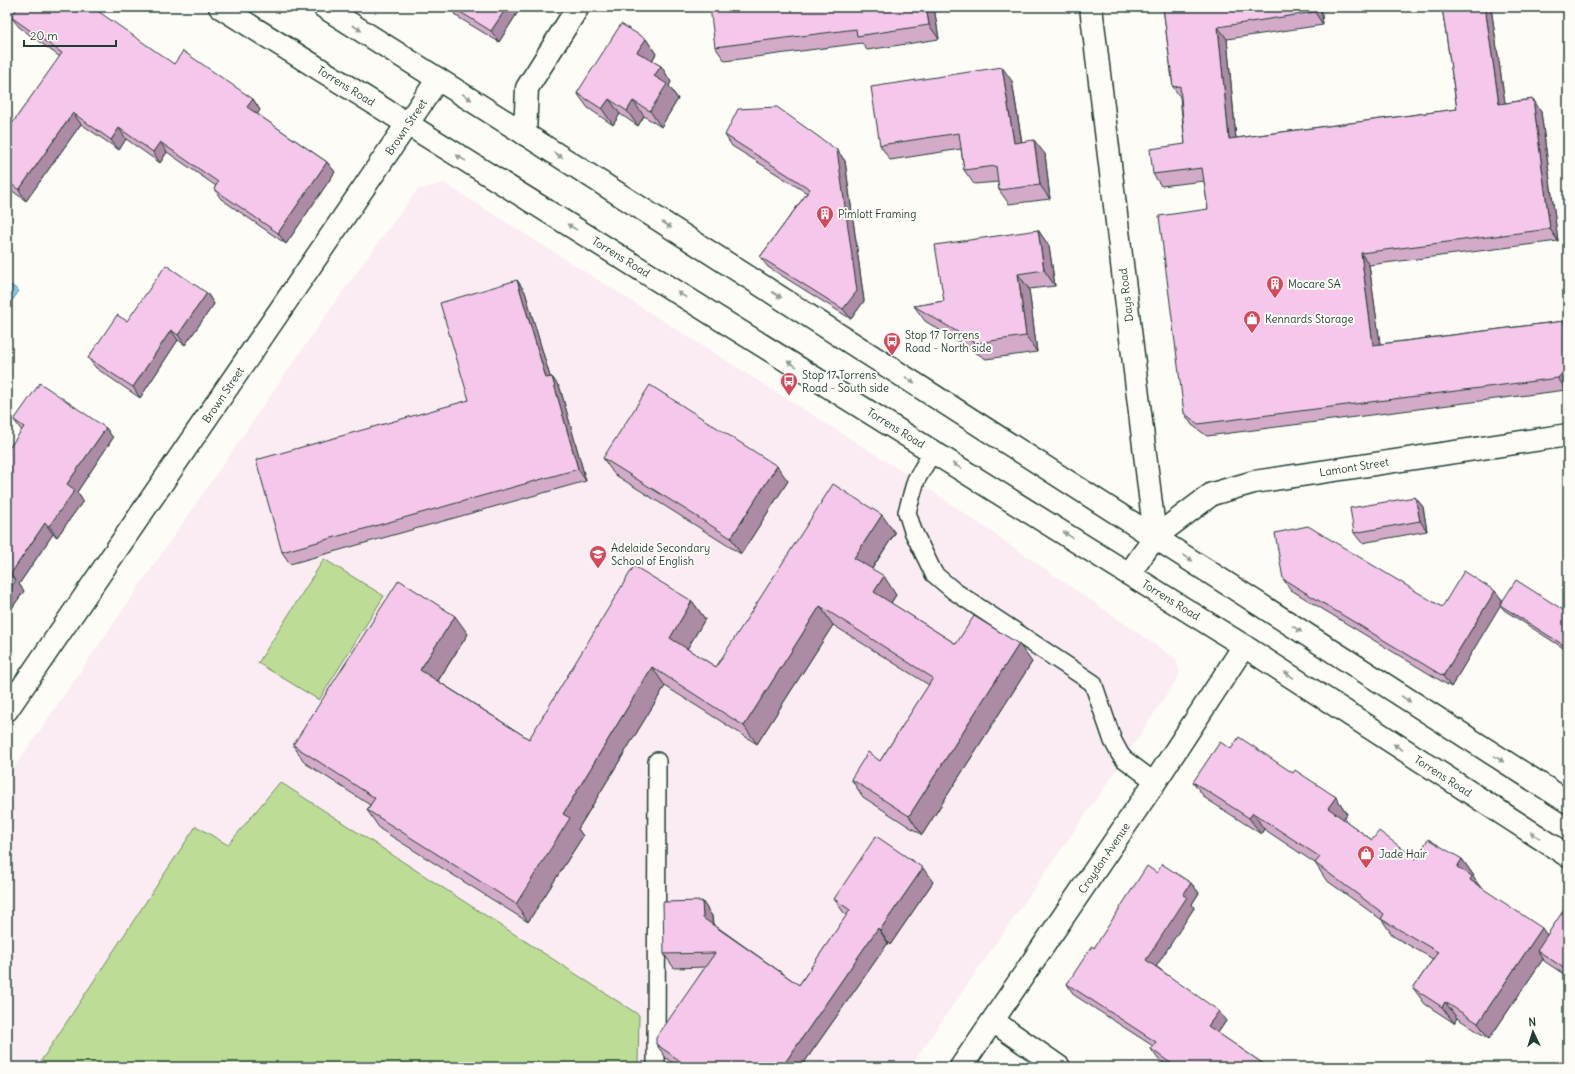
<svg xmlns="http://www.w3.org/2000/svg" width="1575" height="1074" font-family="Delius,sans-serif">
	<rect width="100%" height="100%" fill="#fdfcf7"/>
	<filter id="ink" filterUnits="userSpaceOnUse"><feTurbulence type="fractalNoise" baseFrequency=".025" numOctaves="2"/><feDisplacementMap in="SourceGraphic" scale="8" xChannelSelector="R" yChannelSelector="G"/><feConvolveMatrix kernelMatrix="1 2 1 2 8 2 1 2 1" color-interpolation-filters="sRGB"/></filter>
	<g filter="url(#ink)">
		<!-- built -->
		<path fill="#fbecf3" d="M444,183l472,297 260,179 4,15 -56,85 -214,308h-903v-289l328,-476 82,-112z"/>
		<!-- pitch -->
		<g fill="#bddc95" stroke="#6e8c64">
			<path d="M324,559l60,37 -65,104 -61,-37z"/>
			<path d="M280,782l359,233 -1,52h-601l159,-241 32,19z"/>
		</g>
		<!-- water -->
		<path fill="#85c8e6" stroke="#5c909f" d="M7,282l12,9 -12,17z"/>
		<g fill="none" stroke-linecap="round" stroke-linejoin="round">
			<defs>
				<g id="lane">
					<path d="M933,451l-17,29 -9,32 6,19 21,43 20,17 139,92 20,58 7,13 4,5 31,23"/>
					<path d="M656,1067l1,-306"/>
				</g>
				<g id="street">
					<path d="M525,134l2,-46 51,-81"/>
					<path d="M1155,537l57,-43 42,-12 314,-47"/>
					<path d="M7,710l431,-631"/>
					<path d="M993,1021l66,46"/>
					<path d="M961,1067l194,-285 89,-136"/>
				</g>
				<g id="secondary">
					<path d="M220,7l1024,639 324,210"/>
					<path d="M324,7l201,127 1043,668"/>
					<path d="M1091,7l64,530 -26,37"/>
				</g>
			</defs>
			<!-- lane casing -->
			<use href="#lane" stroke="#1f3d34" stroke-width="20"/>
			<!-- street casing -->
			<use href="#street" stroke="#1f3d34" stroke-width="25"/>
			<!-- secondary casing -->
			<use href="#secondary" stroke="#1f3d34" stroke-width="25"/>
			<!-- lane -->
			<use href="#lane" stroke="#fdfcf7" stroke-width="17"/>
			<!-- street -->
			<use href="#street" stroke="#fdfcf7" stroke-width="22"/>
			<!-- secondary -->
			<use href="#secondary" stroke="#fdfcf7" stroke-width="22"/>
		</g>
		<!-- wall -->
		<g fill="#d3abc9" stroke="#1f3d34">
			<path d="M450,7h71l-22,35 -43,-26z"/>
			<path d="M934,7l5,32 -72,11 -5,-7 -137,18 -10,-14z"/>
			<path d="M1163,7h158l2,18 -96,14 9,99 221,-29 -15,-102h52l-3,1 14,95 28,-4 8,13 17,129 -189,24 11,79 184,-23 2,69 -359,46 -15,-11 -8,-12 24,-204 -4,-28 -43,5 -8,-12 32,-30 -5,-47 -7,-10z"/>
			<path d="M11,17l163,47 79,35 7,11 -3,4 70,48 8,10 -49,72 -65,-45 -7,-10 2,-3 -49,-34 -7,11 -34,-24 -7,11 -38,-26 -55,77 -19,-14v-65l4,3 49,-68 -41,-30z"/>
			<path d="M646,39l10,15 -4,7 9,5 10,16 -2,4 9,13 -17,28 -17,-11 -6,10 -18,-12 -7,11 -25,-17 -11,-15z"/>
			<path d="M1012,81l10,61 23,12 5,45 -41,5 -10,-14 -1,-8 -24,2 -10,-14 -3,-21 -71,11 -10,-15z"/>
			<path d="M725,135l112,15 8,11 19,140 -13,18 -83,-52 -8,-10 47,-64 -75,-47z"/>
			<path d="M1038,230l11,16 6,40 -26,3 8,63 -51,7 -61,-38 -11,-15 30,-5z"/>
			<path d="M517,280l8,12 25,85h2l8,11 26,93 -296,83 -8,-12 187,-152z"/>
			<path d="M207,293l7,11 -29,41 -7,-5 -38,58 -44,-30 -8,-10 39,-37z"/>
			<path d="M14,420l92,8 7,10 -36,54 6,9 -26,36 -4,-3 -34,50 5,7 -17,24v-164l15,-20z"/>
			<path d="M603,458l185,23 -47,73 -127,-80z"/>
			<path d="M1415,497l8,10 4,24 -65,12 -8,-10z"/>
			<path d="M895,533l-23,36 24,26 -5,8 65,41 76,18 -110,173 -59,-38 -12,-18 29,-18 49,-76 -96,-60 -76,119 -92,-58 -87,143 5,7 -55,86 -148,-93 -13,-19 3,-5 -65,-42 -12,-18 175,-111 -30,47 91,58 163,-138 13,18 -18,30 29,18z"/>
			<path d="M1283,579l159,28 53,-16 8,10 65,12v38l-64,-41 -4,-5 -49,82 -160,-97z"/>
			<path d="M1231,749l62,24 43,24 11,17 -4,5 29,21 44,19h46l12,17 -1,1 7,10 67,48 21,-29v71l-24,-16 -1,-2 -54,80 -32,-21 -3,5 -29,-19 -12,-16 20,-29 -40,-23 -11,-16 -56,-40 -11,-17 -51,-34 -3,5 -56,-36 -12,-16z"/>
			<path d="M1157,873l34,10 8,10 -7,11 2,4 -38,58 70,55 -8,12 50,34h-99l-11,-8 -7,-10 2,-3 -79,-51 -7,-11 27,-36z"/>
			<path d="M933,882l-43,63 -2,-2 -87,124h-123l-12,-9 -10,-14 49,-77 -31,1 -10,-14 38,-53 10,15 1,8 86,61 48,-70 -3,-2 -10,-14z"/>
		</g>
		<!-- shaded-wall -->
		<g fill="#ac8ba4" stroke="#1f3d34">
			<path d="M507,7h14l-22,35 -8,-11z"/>
			<path d="M926,7h8l5,32 -10,-14z"/>
			<path d="M1314,7h7l2,18 -8,-13z"/>
			<path d="M1485,7h6v1l16,108 -8,-12z"/>
			<path d="M1218,27l9,12 10,112 -8,-12z"/>
			<path d="M646,39l10,15 -8,13 -11,-15z"/>
			<path d="M661,66l10,16 -2,4 9,13 -17,28 -11,-16 4,-35z"/>
			<path d="M1002,67l10,14 12,76 -10,-14z"/>
			<path d="M253,99l7,11 -5,8 -8,-11z"/>
			<path d="M609,99l11,15 -7,11 -11,-16z"/>
			<path d="M1533,99l8,13 17,129 -8,-12z"/>
			<path d="M633,101l11,15 -6,10 -11,-15z"/>
			<path d="M73,113l8,11 -55,77 -7,-11z"/>
			<path d="M119,128l7,11 -7,11 -8,-10z"/>
			<path d="M1034,140l11,14 5,45 -10,-14z"/>
			<path d="M160,142l7,10 -7,11 -7,-11z"/>
			<path d="M837,150l8,11 19,140 -13,18 -8,-10z"/>
			<path d="M327,162l8,10 -49,72 -8,-11z"/>
			<path d="M1038,230l11,16 6,40 -11,-16z"/>
			<path d="M1361,253l8,12 13,92 -9,-12z"/>
			<path d="M1018,274l11,15 8,63 -11,-16z"/>
			<path d="M517,280l8,12 29,98 -8,-12z"/>
			<path d="M207,293l7,11 -29,41 -7,-10z"/>
			<path d="M1564,321l4,5v26z"/>
			<path d="M171,330l7,10 -38,58 -7,-11z"/>
			<path d="M1568,366v22l-2,2 -8,-12z"/>
			<path d="M552,377l8,11 26,93 -8,-12z"/>
			<path d="M106,428l7,10 -36,54 6,9 -26,36 -8,-11 18,-42z"/>
			<path d="M777,466l11,15 -47,73 -10,-16z"/>
			<path d="M1415,497l8,10 4,24 -7,-10z"/>
			<path d="M882,515l13,18 -28,43 -13,-18z"/>
			<path d="M45,523l8,11 -34,50 5,7 -17,24v-21l3,-19z"/>
			<path d="M884,576l12,19 -10,15 -12,-18z"/>
			<path d="M1495,591l8,10 -52,86 -8,-11z"/>
			<path d="M692,601l13,18 -22,37 -13,-18z"/>
			<path d="M820,606l13,19 -76,119 -13,-18z"/>
			<path d="M455,616l13,18 -35,54 -13,-18z"/>
			<path d="M1019,644l13,18 -110,173 -13,-19z"/>
			<path d="M652,667l13,19 -87,143 5,7 -55,86 -12,-18 47,-90z"/>
			<path d="M1336,797l11,17 -7,10 -12,-16z"/>
			<path d="M1253,813l11,16 -3,5 -12,-16z"/>
			<path d="M1462,859l12,17 -1,1 11,15 -2,5 -25,-30z"/>
			<path d="M923,868l10,14 -43,63 -10,-15z"/>
			<path d="M1191,883l8,10 -7,11 2,4 -40,62 -8,-10 37,-65z"/>
			<path d="M702,901l10,15 1,16 -10,-14z"/>
			<path d="M878,928l10,15 -87,124h-19z"/>
			<path d="M1542,928l11,16 -16,6 6,9 -54,80 -11,-16z"/>
			<path d="M1445,1002l12,16 -3,5 -12,-16z"/>
			<path d="M1219,1011l7,10 -11,16 -7,-11z"/>
		</g>
		<!-- building -->
		<g fill="#f5c7ea" stroke="#1f3d34">
			<path d="M18,7h74l82,57 9,-13 70,48 -6,8 80,55 -49,71 -64,-44 4,-7 -58,-40 -7,10 -34,-24 -8,12 -38,-27 -54,77 -12,-9v-59l4,3 51,-72 -51,-36z"/>
			<path d="M452,7h55l-16,24z"/>
			<path d="M710,7h216l3,18 -72,11 -1,-7 -141,18z"/>
			<path d="M1163,7h151l1,5 -97,15 11,112 228,-30 -15,-102h43l14,97 34,-5 17,130 -189,24 12,92 191,-24 4,31v14l-10,12 -360,46 -14,-11 -25,-197 49,-7 -6,-41 -49,6 -3,-25 35,-5 -5,-58 -7,1z"/>
			<path d="M621,24l25,15 -9,13 24,14 -7,10 13,8 -17,27 -17,-10 -6,10 -18,-12 -7,10 -25,-16z"/>
			<path d="M1002,67l12,76 20,-3 6,45 -41,5 -3,-24 -32,4 -5,-37 -79,12 -9,-58z"/>
			<path d="M777,107l60,43 20,141 -14,18 -83,-52 50,-68 -85,-54 13,-26z"/>
			<path d="M1038,230l6,40 -26,4 8,62 -50,7 -62,-37 30,-5 -9,-56z"/>
			<path d="M166,265l41,28 -29,42 -7,-5 -38,57 -45,-29 29,-43 10,6z"/>
			<path d="M517,280l29,98 6,-1 26,92 -296,83 -26,-92 213,-60 -29,-97z"/>
			<path d="M40,383l66,45 -39,56 8,6 -26,36 -4,-3 -35,52 6,5 -9,14v-143l17,-24 -10,-7z"/>
			<path d="M650,385l127,81 -46,72 -128,-80z"/>
			<path d="M833,484l49,31 -28,43 30,18 -10,16 82,52 18,-28 45,28 -110,172 -58,-37 17,-27 12,9 53,-83 -113,-72 -76,120 -92,-59 -89,147 7,4 -54,86 -149,-94 8,-12 -82,-53 106,-165 56,36 -35,54 109,69 105,-173 58,35 -22,37 46,29z"/>
			<path d="M1415,497l5,24 -66,12 -4,-25z"/>
			<path d="M1308,526l134,81 22,-36 31,20 -52,85 -160,-97 -8,-46z"/>
			<path d="M1516,580l52,33v35l-68,-43z"/>
			<path d="M1239,737l54,36 2,-3 41,27 -8,11 44,32 7,-9 37,28 12,-20 34,20 -5,8 15,9 -2,4 72,48 -64,95 -33,-21 -3,5 -29,-19 25,-36 -57,-33 3,-5 -69,-51 5,-6 -67,-44 -4,5 -56,-36 27,-40 11,7z"/>
			<path d="M876,836l47,32 -43,62 -2,-2 -96,139h-93l-33,-23v-6l59,-85 -51,1 -1,-52 39,-1 1,17 96,67 51,-75 -16,-11z"/>
			<path d="M1162,864l29,19 -8,12 4,2 -41,63 73,51 -11,15 60,41h-83l-4,-3 -2,3h-3l-25,-18 5,-7 -89,-58 25,-38 2,2 53,-82 10,7z"/>
			<path d="M1567,905l1,1v65l-31,-21z"/>
		</g>
		<!-- one-way arrows -->
		<defs><path id="oneway-solid" d="M-6-.8H1V-3.2L6.5 0L1 3.2V.8H-6Z"/></defs>
		<g fill="#8e9c96">
			<use href="#oneway-solid" transform="translate(357 28) rotate(32)"/>
			<use href="#oneway-solid" transform="translate(467 97) rotate(33)"/>
			<use href="#oneway-solid" transform="translate(558 155) rotate(33)"/>
			<use href="#oneway-solid" transform="translate(461 158) rotate(-148)"/>
			<use href="#oneway-solid" transform="translate(667 225) rotate(33)"/>
			<use href="#oneway-solid" transform="translate(572 227) rotate(-148)"/>
			<use href="#oneway-solid" transform="translate(682 295) rotate(-148)"/>
			<use href="#oneway-solid" transform="translate(777 295) rotate(33)"/>
			<use href="#oneway-solid" transform="translate(792 364) rotate(-148)"/>
			<use href="#oneway-solid" transform="translate(910 380) rotate(33)"/>
			<use href="#oneway-solid" transform="translate(957 466) rotate(-148)"/>
			<use href="#oneway-solid" transform="translate(1068 535) rotate(-148)"/>
			<use href="#oneway-solid" transform="translate(1188 558) rotate(33)"/>
			<use href="#oneway-solid" transform="translate(1297 629) rotate(33)"/>
			<use href="#oneway-solid" transform="translate(1289 675) rotate(-147)"/>
			<use href="#oneway-solid" transform="translate(1406 699) rotate(33)"/>
			<use href="#oneway-solid" transform="translate(1398 747) rotate(-147)"/>
			<use href="#oneway-solid" transform="translate(1499 759) rotate(33)"/>
			<use href="#oneway-solid" transform="translate(1535 835) rotate(-147)"/>
		</g>
	</g>
	<!-- icons -->
	<defs>
		<symbol id="building-pin" viewBox="-11 -11 22 30"><path d="M0 17L-7.5 6A9.5 9.5 0 1 1 7.5 6Z" fill="#d1495b" stroke="#fdfcf7"/><path d="M-4-6H4V6H1V3H-1V6H-4ZM-2.5-4.3h1.7v1.8h-1.7ZM.8-4.3h1.7v1.8H.8ZM-2.5-1h1.7V.8h-1.7ZM.8-1h1.7V.8H.8Z" fill="#fff"/></symbol>
		<symbol id="shop-pin" viewBox="-11 -11 22 30"><path d="M0 17L-7.5 6A9.5 9.5 0 1 1 7.5 6Z" fill="#d1495b" stroke="#fdfcf7"/><path d="M-5-2.5h2.3a2.7 3.5 0 0 1 5.4 0H5L5.5 6h-11ZM-1.5-2.5h3a1.5 2.3 0 0 0-3 0Z" fill="#fff"/></symbol>
		<symbol id="bus-pin" viewBox="-11 -11 22 30"><path d="M0 17L-7.5 6A9.5 9.5 0 1 1 7.5 6Z" fill="#d1495b" stroke="#fdfcf7"/><path d="M-5-6H5V4H4V6H2V4H-2V6H-4V4H-5ZM-3.5-4V0h7V-4ZM-3.5 1.2v1.5H-2V1.2ZM2 1.2v1.5H3.5V1.2Z" fill="#fff"/></symbol>
		<symbol id="school-pin" viewBox="-11 -11 22 30"><path d="M0 17L-7.5 6A9.5 9.5 0 1 1 7.5 6Z" fill="#d1495b" stroke="#fdfcf7"/><path d="M0-5L7-2L0 1L-7-2ZM-4 1L0 2.5L4 1V4Q0 6-4 4Z" fill="#fff"/></symbol>
	</defs>
	<g fill-rule="evenodd">
		<use href="#building-pin" x="815" y="204" width="20" height="27"/>
		<use href="#building-pin" x="1265" y="274" width="20" height="27"/>
		<use href="#shop-pin" x="1242" y="309" width="20" height="27"/>
		<use href="#bus-pin" x="882" y="331" width="20" height="27"/>
		<use href="#bus-pin" x="779" y="371" width="20" height="27"/>
		<use href="#school-pin" x="588" y="544" width="20" height="27"/>
		<use href="#shop-pin" x="1356" y="844" width="20" height="27"/>
	</g>
	<g text-anchor="middle" stroke-width="4" stroke-linejoin="round" paint-order="stroke">
		<!-- street labels -->
		<g font-size="11" fill="#1f3d34" stroke="#fdfcf7">
			<text transform="translate(346 86) rotate(32)" y="4">Torrens Road</text>
			<text transform="translate(406 127) rotate(-56)" y="4">Brown Street</text>
			<text transform="translate(621 257) rotate(32)" y="4">Torrens Road</text>
			<text transform="translate(1126 295) rotate(-97)" y="4">Days Road</text>
			<text transform="translate(223 395) rotate(-56)" y="4">Brown Street</text>
			<text transform="translate(896 428) rotate(32)" y="4">Torrens Road</text>
			<text transform="translate(1354 467) rotate(-9)" y="4">Lamont Street</text>
			<text transform="translate(1171 600) rotate(32)" y="4">Torrens Road</text>
			<text transform="translate(1443 776) rotate(33)" y="4">Torrens Road</text>
			<text transform="translate(1104 858) rotate(-56)" y="4">Croydon Avenue</text>
		</g>
		<!-- poi labels -->
		<g font-size="11" fill="#1f3d34" stroke="#fdfcf7" text-anchor="start">
			<text x="838" y="218">Pimlott Framing</text>
			<text x="1288" y="288">Mocare SA</text>
			<text x="1265" y="323">Kennards Storage</text>
			<text x="905" y="339">Stop 17 Torrens<tspan x="905" dy="13">Road - North side</tspan></text>
			<text x="802" y="379">Stop 17 Torrens<tspan x="802" dy="13">Road - South side</tspan></text>
			<text x="611" y="552">Adelaide Secondary<tspan x="611" dy="13">School of English</tspan></text>
			<text x="1379" y="858">Jade Hair</text>
		</g>
	</g>
	<!-- margin -->
	<rect width="1575" height="1074" fill="none" stroke="#fdfcf7" stroke-width="24"/>
	<rect x="12" y="12" width="1551" height="1050" fill="none" stroke="#1f3d34" stroke-width="1.5" filter="url(#ink)"/>
	<!-- north arrow -->
	<g transform="translate(1533 1032) rotate(356)" stroke="#fdfcf7" stroke-width="3" paint-order="stroke">
	<path d="M0-3L7 15L0 10L-7 15Z" fill="#1f3d34"/>
	<text y="-6" font-size="11" font-weight="bold" text-anchor="middle" fill="#1f3d34">N</text>
	</g>
	<!-- scale -->
	<path d="M24 40v6h92v-6" fill="none" stroke="#1f3d34" stroke-width="2"/>
	<text x="30" y="40" font-size="12" fill="#1f3d34" stroke="#fdfcf7" stroke-width="3" paint-order="stroke">20 m</text>
</svg>
